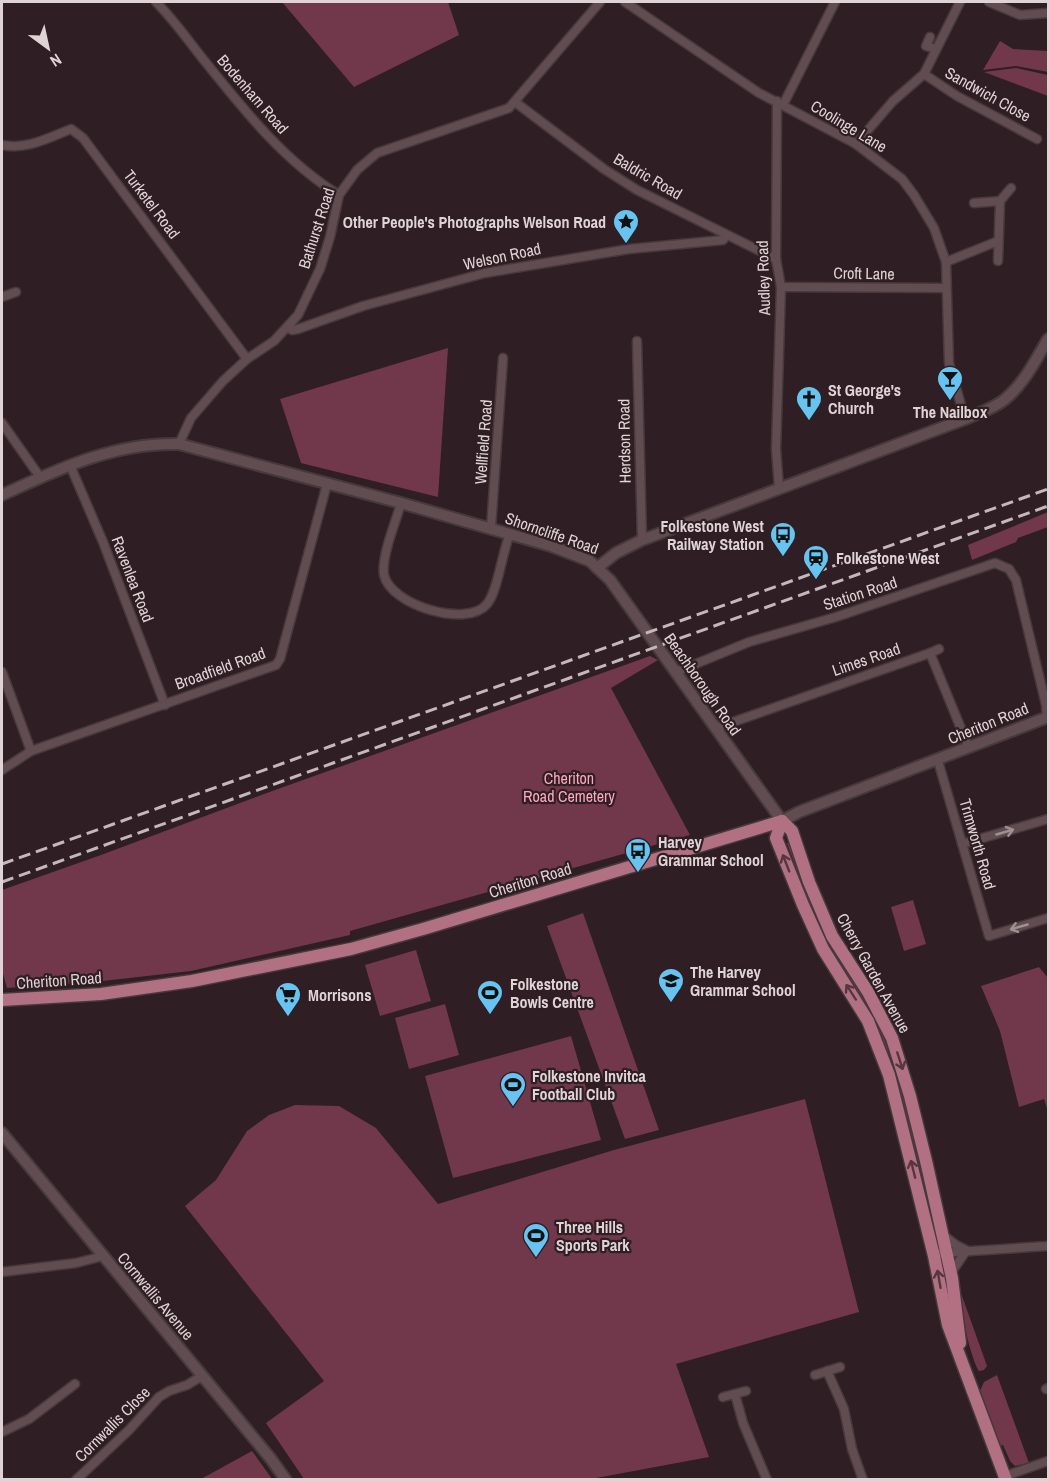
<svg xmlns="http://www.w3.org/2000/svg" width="1050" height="1481" font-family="'Archivo Narrow',sans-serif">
	<rect width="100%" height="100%" fill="#2f1e23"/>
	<!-- green -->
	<g fill="#70384a">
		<path d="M282,2h166l11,33 -105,52z"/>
		<path d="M1000,41l13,8 35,2v21l-32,-6 -33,4z"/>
		<path d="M1016,68l32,7v21l-64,-24z"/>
		<path d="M448,348l-10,149 -137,-34 -21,-64z"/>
		<path d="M1048,512v15l-30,11 -2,4 -44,18 -4,-15z"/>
		<path d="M650,656l8,4 -47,28 79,147 -340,96v4l-159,36 -97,11 -87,6 -5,-18v-80l99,-35 174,-65z"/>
		<path d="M792,842l81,171 13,30 6,22 -19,-46 -53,-86 -33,-90z"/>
		<path d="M913,900l13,44 -22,7 -13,-44z"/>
		<path d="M583,913l76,217 -34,9 -78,-213z"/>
		<path d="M416,950l15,51 -51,15 -15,-51z"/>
		<path d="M1039,967l9,11v133l-4,-12 -25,8 -19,-76 -19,-45z"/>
		<path d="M445,1004l14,51 -50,14 -14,-51z"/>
		<path d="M571,1036l30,104 -148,38 -28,-102z"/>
		<path d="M900,1084l3,1 36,154 -2,1 -3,-2 -36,-150z"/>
		<path d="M805,1099l54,213 -183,52 33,93 -118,22h-287l-38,-56 58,-42 -139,-175 31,-26 31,-49 22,-16 26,-10 44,1 37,22 62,76 176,-54z"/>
		<path d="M957,1282l30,84 -3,4 -5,1c-8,-10 -23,-77 -22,-89z"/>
		<path d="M997,1375l32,88 -14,3 -5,-5 -7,-16 -3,1 -21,-53 5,-11z"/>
		<path d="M252,1451l20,28h-71z"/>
	</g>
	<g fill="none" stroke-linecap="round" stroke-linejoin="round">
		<defs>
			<g id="minor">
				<path d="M156,2c18,18 31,37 47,57 40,50 81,102 136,136"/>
				<path d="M625,2l134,91 97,51 46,35 12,16 20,33 12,34 3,101 16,56"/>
				<path d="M989,2l31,13 28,-2"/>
				<path d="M930,37l-4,9 10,3"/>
				<path d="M924,74l33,22 80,43"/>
				<path d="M777,101l-1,158 5,28 -5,162 3,39"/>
				<path d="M515,102l89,67 33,21 139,69"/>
				<path d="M783,105l52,-103"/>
				<path d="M856,144l37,-43 31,-27 36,-72"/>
				<path d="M2,145c25,5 46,-7 69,-16l12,9 164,221"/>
				<path d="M974,203l26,-2 11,-13"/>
				<path d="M998,261l2,-60"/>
				<path d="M946,262l52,-21"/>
				<path d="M781,287l165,1"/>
				<path d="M2,297l14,-5"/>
				<path d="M288,327l4,3 6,-1 65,-23 122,-33 144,-24 94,-9 3,-4"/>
				<path d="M637,341l5,199"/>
				<path d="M2,423l38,54"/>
				<path d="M179,444l12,-26 32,-37 24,-22 27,-18 24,-26 22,-46 10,-32 9,-42 18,-25 20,-17 132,-45 91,-106"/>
				<path d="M70,465l33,77 62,163"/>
				<path d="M401,503c-5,19 -20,53 -17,72 7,31 84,53 103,29 11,-13 15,-52 23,-70"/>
				<path d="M491,528l12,-170"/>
				<path d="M930,653l9,-4"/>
				<path d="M2,672l29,79"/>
				<path d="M676,672l73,-30 87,-25 159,-54 14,6 7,11 30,125 1,13"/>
				<path d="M716,728l214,-75 39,95"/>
				<path d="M938,761l51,175 59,-18"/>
				<path d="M2,770l29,-19 245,-86 4,-6 47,-175"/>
				<path d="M962,844l86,-25"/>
				<path d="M942,1234l14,11 10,5"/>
				<path d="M941,1253l107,-7"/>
				<path d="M2,1272l74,-9 27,-7"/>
				<path d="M951,1273l15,-22"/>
				<path d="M827,1371l17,38 8,40 11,31"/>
				<path d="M815,1375l25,-8"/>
				<path d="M1046,1389l2,-1"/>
				<path d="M735,1394l8,29 24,57"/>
				<path d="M723,1397l23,-6"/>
				<path d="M2,1432l27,-13 46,-35"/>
				<path d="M1005,1476l43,-15"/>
				<path d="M76,1480l53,-50 30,-33 10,-6 18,-6 15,-9"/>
			</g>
			<g id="tertiary">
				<path d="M597,568l19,-15 26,-13 323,-121c13,-6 28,-10 39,-19 20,-16 31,-39 44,-61"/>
				<path d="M2,1133l269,326 15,21"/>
			</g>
			<path id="secondary" d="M2,495c56,-26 113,-53 177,-51l222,59 150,43 39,15 20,19 172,241 17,-9 249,-95"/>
			<g id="primary">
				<path d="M782,821l-6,17 27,67 20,44 45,72 21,54 45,181 14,69 58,155"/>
				<path d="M782,821l10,10 17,51 23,54 36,56 24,46 18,58 17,69 25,113 8,65"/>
				<path d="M2,1000l99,-6 91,-13 159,-32 72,-20 359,-108"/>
			</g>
		</defs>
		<!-- minor casing -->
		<use href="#minor" stroke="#46393c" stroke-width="11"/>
		<!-- tertiary casing -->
		<use href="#tertiary" stroke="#46393c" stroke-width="14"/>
		<!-- secondary casing -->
		<use href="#secondary" stroke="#46393c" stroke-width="14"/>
		<!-- primary casing -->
		<use href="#primary" stroke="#46393c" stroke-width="15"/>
		<!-- minor -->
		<use href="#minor" stroke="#604c51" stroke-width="8"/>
		<!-- tertiary -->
		<use href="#tertiary" stroke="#604c51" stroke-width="10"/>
		<!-- secondary -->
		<use href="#secondary" stroke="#604c51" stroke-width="10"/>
		<!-- primary -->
		<use href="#primary" stroke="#b27083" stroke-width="12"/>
		<!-- rail -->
		<g stroke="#c4b8bb" stroke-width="3" stroke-dasharray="12 6" stroke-linecap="butt">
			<path d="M2,864l1046,-375"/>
			<path d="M2,882l1046,-376"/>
		</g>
	</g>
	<!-- one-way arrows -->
	<defs><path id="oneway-shaft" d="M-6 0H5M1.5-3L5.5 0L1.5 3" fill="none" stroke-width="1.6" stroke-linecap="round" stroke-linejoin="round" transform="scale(1.5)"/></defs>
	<g stroke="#a09094">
		<use href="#oneway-shaft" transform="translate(1005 832) rotate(-16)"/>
		<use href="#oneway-shaft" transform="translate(1019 927) rotate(164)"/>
	</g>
	<g stroke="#563740">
		<use href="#oneway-shaft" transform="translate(786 863) rotate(-111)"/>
		<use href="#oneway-shaft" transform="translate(851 992) rotate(-123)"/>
		<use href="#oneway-shaft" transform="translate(900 1061) rotate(72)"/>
		<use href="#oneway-shaft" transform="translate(913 1169) rotate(-104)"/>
		<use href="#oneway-shaft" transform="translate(939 1279) rotate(-100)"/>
	</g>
	<!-- icons -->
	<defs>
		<symbol id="sight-pin" viewBox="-11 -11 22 30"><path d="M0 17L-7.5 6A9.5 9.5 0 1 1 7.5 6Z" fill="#67c4f0" stroke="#2f1e23"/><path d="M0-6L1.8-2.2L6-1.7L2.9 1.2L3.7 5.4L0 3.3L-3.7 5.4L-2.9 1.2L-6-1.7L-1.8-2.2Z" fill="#111"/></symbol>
		<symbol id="bar-pin" viewBox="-11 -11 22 30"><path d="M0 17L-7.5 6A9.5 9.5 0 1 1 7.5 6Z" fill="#67c4f0" stroke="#2f1e23"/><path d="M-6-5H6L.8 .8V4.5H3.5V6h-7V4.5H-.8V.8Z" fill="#111"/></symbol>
		<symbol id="church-pin" viewBox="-11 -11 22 30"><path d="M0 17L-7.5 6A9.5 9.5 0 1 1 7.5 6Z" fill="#67c4f0" stroke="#2f1e23"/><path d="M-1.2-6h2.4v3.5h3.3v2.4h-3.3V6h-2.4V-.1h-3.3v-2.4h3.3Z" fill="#111"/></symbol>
		<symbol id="bus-pin" viewBox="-11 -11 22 30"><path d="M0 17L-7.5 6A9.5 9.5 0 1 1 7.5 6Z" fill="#67c4f0" stroke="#2f1e23"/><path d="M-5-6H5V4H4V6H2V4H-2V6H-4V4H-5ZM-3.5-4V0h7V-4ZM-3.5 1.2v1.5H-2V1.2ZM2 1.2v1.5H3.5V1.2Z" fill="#111"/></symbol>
		<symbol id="station-pin" viewBox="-11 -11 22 30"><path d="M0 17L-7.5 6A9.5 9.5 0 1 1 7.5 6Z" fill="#67c4f0" stroke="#2f1e23"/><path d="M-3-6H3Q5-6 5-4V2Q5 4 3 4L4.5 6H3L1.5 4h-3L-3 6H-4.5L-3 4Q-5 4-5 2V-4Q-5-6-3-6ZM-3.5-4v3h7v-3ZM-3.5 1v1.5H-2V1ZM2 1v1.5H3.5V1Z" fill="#111"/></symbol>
		<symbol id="school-pin" viewBox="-11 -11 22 30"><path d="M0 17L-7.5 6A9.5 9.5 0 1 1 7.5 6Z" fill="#67c4f0" stroke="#2f1e23"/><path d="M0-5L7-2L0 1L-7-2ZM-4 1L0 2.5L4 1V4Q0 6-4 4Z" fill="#111"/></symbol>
		<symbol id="stadium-pin" viewBox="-11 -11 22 30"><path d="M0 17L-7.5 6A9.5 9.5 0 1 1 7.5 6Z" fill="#67c4f0" stroke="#2f1e23"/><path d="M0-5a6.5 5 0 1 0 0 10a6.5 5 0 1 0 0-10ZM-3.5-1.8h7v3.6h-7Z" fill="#111"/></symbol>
		<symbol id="supermarket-pin" viewBox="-11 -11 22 30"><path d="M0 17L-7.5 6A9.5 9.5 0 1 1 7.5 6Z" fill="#67c4f0" stroke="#2f1e23"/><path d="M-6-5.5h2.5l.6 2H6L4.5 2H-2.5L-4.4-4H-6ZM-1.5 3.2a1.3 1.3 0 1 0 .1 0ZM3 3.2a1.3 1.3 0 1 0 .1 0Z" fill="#111"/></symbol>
	</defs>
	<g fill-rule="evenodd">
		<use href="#sight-pin" x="611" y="207" width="30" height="40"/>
		<use href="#bar-pin" x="935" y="364" width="30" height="40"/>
		<use href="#church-pin" x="794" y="384" width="30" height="40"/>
		<use href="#bus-pin" x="768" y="520" width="30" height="40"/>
		<use href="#station-pin" x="801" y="543" width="30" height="40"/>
		<use href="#bus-pin" x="623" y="836" width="30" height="40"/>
		<use href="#school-pin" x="656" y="966" width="30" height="40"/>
		<use href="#stadium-pin" x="475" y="978" width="30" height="40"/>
		<use href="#supermarket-pin" x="273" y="980" width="30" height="40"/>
		<use href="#stadium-pin" x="498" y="1070" width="30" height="40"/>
		<use href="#stadium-pin" x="521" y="1221" width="30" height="40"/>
	</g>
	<g text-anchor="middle" stroke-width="4.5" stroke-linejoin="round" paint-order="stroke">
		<!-- street labels -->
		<g font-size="16" fill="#dfd3d6" stroke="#2f1e23">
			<text transform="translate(253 94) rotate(49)" y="6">Bodenham Road</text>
			<text transform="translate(988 94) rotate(29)" y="6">Sandwich Close</text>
			<text transform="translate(849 126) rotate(31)" y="6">Coolinge Lane</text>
			<text transform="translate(648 176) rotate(30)" y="6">Baldric Road</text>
			<text transform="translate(152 204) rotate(53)" y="6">Turketel Road</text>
			<text transform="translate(316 228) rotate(-72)" y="6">Bathurst Road</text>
			<text transform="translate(502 256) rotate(-12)" y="6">Welson Road</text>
			<text transform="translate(864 273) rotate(1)" y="6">Croft Lane</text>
			<text transform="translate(763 278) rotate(-92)" y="6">Audley Road</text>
			<text transform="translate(624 441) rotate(-91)" y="6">Herdson Road</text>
			<text transform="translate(483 442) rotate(-86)" y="6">Wellfield Road</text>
			<text transform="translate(552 533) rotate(19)" y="6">Shorncliffe Road</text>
			<text transform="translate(133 579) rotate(69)" y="6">Ravenlea Road</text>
			<text transform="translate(860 593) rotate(-18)" y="6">Station Road</text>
			<text transform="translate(866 659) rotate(-19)" y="6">Limes Road</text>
			<text transform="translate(220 668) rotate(-20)" y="6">Broadfield Road</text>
			<text transform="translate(703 684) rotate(55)" y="6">Beachborough Road</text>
			<text transform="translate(988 723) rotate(-22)" y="6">Cheriton Road</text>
			<text transform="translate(978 844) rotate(74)" y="6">Trimworth Road</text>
			<text transform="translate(530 880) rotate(-17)" y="6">Cheriton Road</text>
			<text transform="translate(874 973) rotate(61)" y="6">Cherry Garden Avenue</text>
			<text transform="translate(59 980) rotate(-4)" y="6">Cheriton Road</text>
			<text transform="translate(156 1296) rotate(50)" y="6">Cornwallis Avenue</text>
			<text transform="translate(112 1424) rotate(-45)" y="6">Cornwallis Close</text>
		</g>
		<!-- poi labels -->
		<g font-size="16" font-weight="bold" fill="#dfd3d6" stroke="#2f1e23" text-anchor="start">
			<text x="606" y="228" text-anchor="end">Other People's Photographs Welson Road</text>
			<text x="828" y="396">St George's<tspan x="828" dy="18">Church</tspan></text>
			<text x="950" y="418" text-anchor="middle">The Nailbox</text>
			<text x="764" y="532" text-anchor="end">Folkestone West<tspan x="764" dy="18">Railway Station</tspan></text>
			<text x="836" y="564">Folkestone West</text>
			<text x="658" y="848">Harvey<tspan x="658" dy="18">Grammar School</tspan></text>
			<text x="690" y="978">The Harvey<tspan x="690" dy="18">Grammar School</tspan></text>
			<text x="510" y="990">Folkestone<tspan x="510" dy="18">Bowls Centre</tspan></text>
			<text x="308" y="1001">Morrisons</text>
			<text x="532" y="1082">Folkestone Invitca<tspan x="532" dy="18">Football Club</tspan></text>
			<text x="556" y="1233">Three Hills<tspan x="556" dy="18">Sports Park</tspan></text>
		</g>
		<!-- park labels -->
		<g font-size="16" fill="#fea7c0" stroke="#2f1e23">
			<text x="569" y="784">Cheriton<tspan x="569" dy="18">Road Cemetery</tspan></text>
		</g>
	</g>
	<!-- border -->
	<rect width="1050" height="1481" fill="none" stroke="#dfd3d6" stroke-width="6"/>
	<!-- north arrow -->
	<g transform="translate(48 48) rotate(147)" stroke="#2f1e23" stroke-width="4.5" paint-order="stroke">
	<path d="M0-4.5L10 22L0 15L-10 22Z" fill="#dfd3d6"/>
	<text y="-9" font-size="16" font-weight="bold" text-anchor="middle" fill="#dfd3d6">N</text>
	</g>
</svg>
